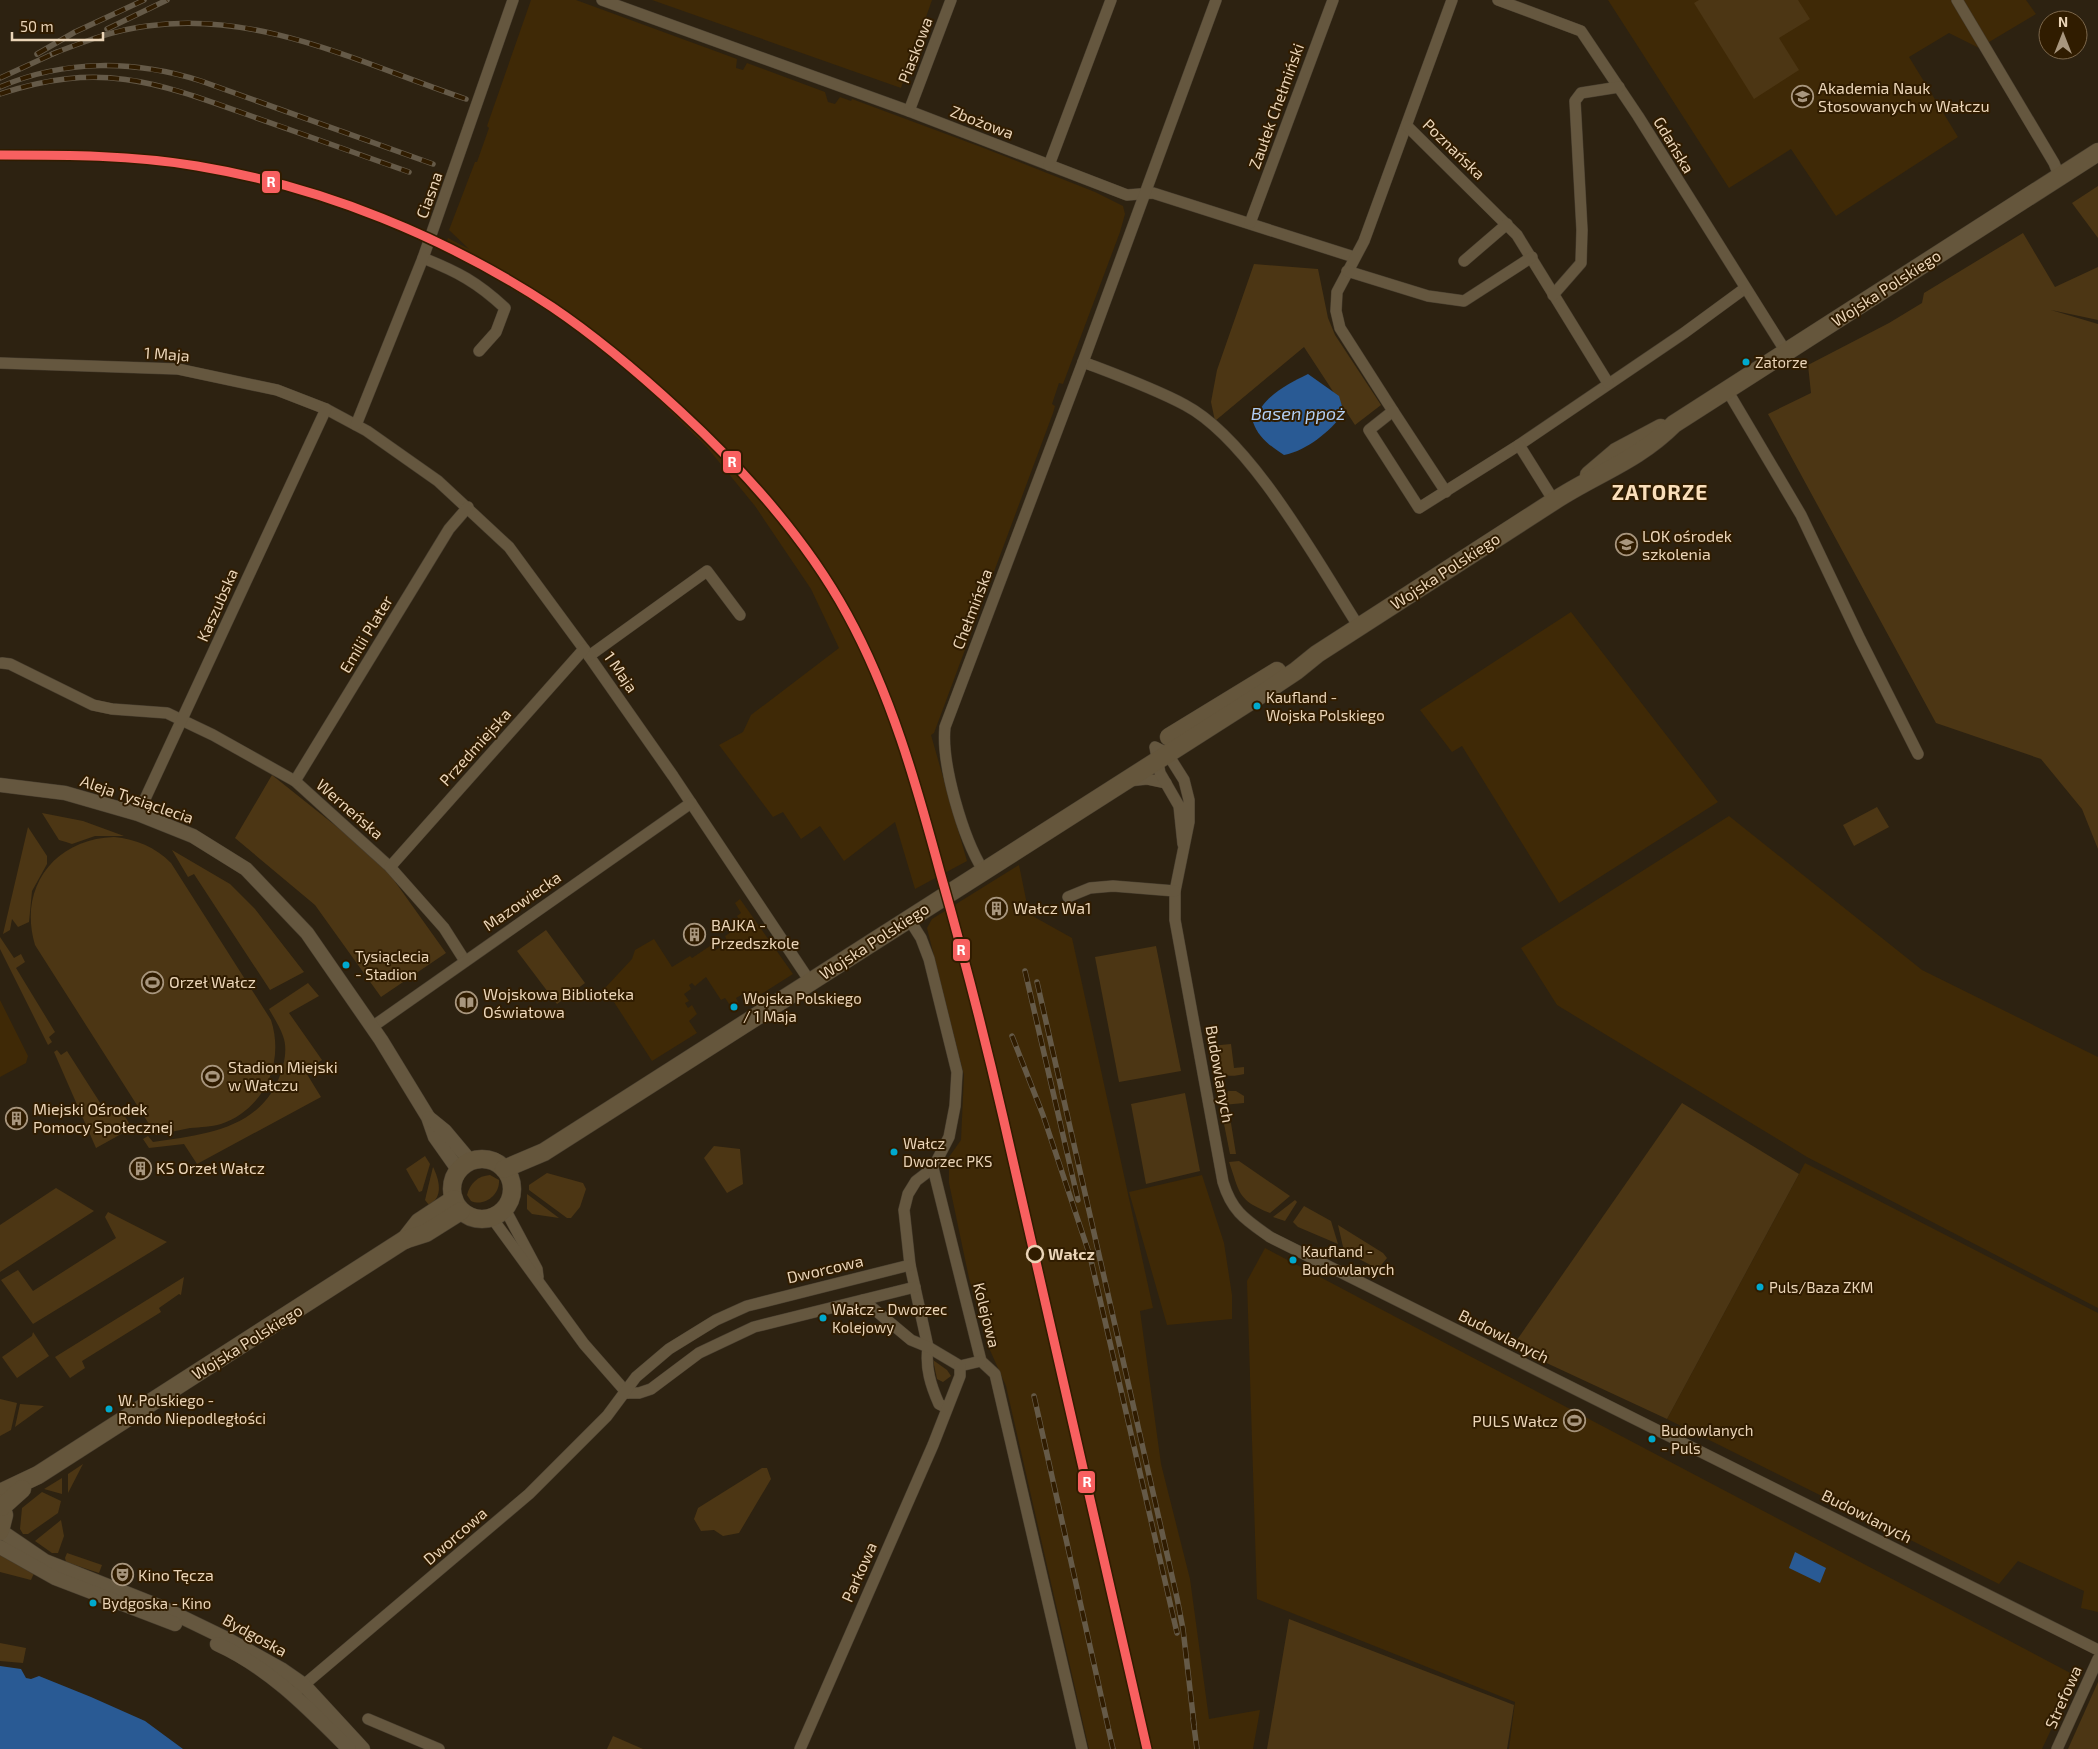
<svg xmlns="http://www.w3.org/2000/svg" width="2098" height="1749" font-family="'Exo 2',sans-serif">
	<rect width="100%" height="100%" fill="#2d2211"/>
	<!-- built -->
	<g fill="#3f2906">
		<path d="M531,0h45l161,59 -1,9 7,2 4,-7 78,29 3,10 7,2 5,-7 11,4 1,-2 129,48 114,45 28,14 2,8 -5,18 -57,152 -4,-1 -7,21 3,2 -2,7 -119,320 -3,2 36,126 -52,28 -20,-67 -51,39 -24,-35 -19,13 -18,-27 -10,5 -54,-72 24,-13 8,-17 88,-67 -28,-59 -56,-83 -49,-60 -70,-68 -74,-58 -82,-51 -37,-18 5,-13 21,11 -20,-19 26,-68h2l12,-34 -2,-2z"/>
		<path d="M652,0h280l-31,88z"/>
		<path d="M1608,0h418l10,14 -57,34 -30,-15 -40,24 49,80 -122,79 -45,-67 -62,39z"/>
		<path d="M1571,612l147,190 -159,101 -97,-157 -10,6 -32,-42z"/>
		<path d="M1729,816l193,154 176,87v251l-291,-151 -250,-152 -36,-57z"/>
		<path d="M1019,865l10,49 43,24 81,370 -13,3 21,153 29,115 19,140 51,-9 -7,39h-164l-83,-363 -17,-38 -20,-70 -20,-95v-26l12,-17 3,-65 -37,-147 5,-9z"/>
		<path d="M740,899l53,75 -30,19 -16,6 -4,-5 -7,4 3,6 -7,4 -7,-10 -4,2 -15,-23 -11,9 -3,-3 -3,2 2,4 -7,5 5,7 -4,2 3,5 4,-3 5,9 -8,7 8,12 -45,28 -47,-73 27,-29 3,-9 19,-11 18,28 18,-11 2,2 18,-12 4,5 14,-8 -3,-7 18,-11 -6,-9 4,-3 -6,-10z"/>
		<path d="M0,1000l28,56 -2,7 -26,14z"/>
		<path d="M1805,1163l293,150v299l-17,-4 3,-17 -66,-30 -19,23 -332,-165z"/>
		<path d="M1202,1175l22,68 8,52v24l-65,6 -38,-133z"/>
		<path d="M1265,1248l811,428 -34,73h-533l6,-47 -258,-103 -10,-318z"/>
	</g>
	<!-- green -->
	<g fill="#4c3614">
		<path d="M1699,0h99l12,19 -31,19 20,32 -45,29 -60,-96z"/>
		<path d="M2098,186v52l-26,-35z"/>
		<path d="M2023,233l32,54 43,-20v53l-47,-10 47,14v525l-16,-40 -41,-50 -105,-36 -168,-309 43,-21 -3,-28 81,-42 33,-20 2,-10z"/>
		<path d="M1254,264l64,5 10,49 7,17 46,70 -26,20 -51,-78 -89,74 -4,-19 6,-32z"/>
		<path d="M272,775l109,87 65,91 -65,44 -66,-92 -80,-67z"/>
		<path d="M1877,807l12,20 -35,19 -11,-21z"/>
		<path d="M42,813l41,8 41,15h-29l-23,8 -6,-2 -7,-2z"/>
		<path d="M28,827l19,29v8l-15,27 -3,31 -11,5 -6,-8 -2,11 -7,4z"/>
		<path d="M114,837c22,2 41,10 57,26l100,157c14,43 -7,89 -50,104 -10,3 -20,3 -31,4 -11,2 -23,5 -34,7l-121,-190c-17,-57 19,-106 79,-108z"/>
		<path d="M172,850l58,34 25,25 49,63 -34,18 -76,-116 -6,3z"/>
		<path d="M546,930l39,53 -28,21 -40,-53z"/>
		<path d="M0,937l14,21 7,-4 4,8 -9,6 39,64 -6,5 3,5 -4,3 -48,-96z"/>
		<path d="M1156,946l25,125 -62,11 -24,-125z"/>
		<path d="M308,983l11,13 -30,17 33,47 -17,11 16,26 -124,67 -13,-20 -35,4 -6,-9 5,-3 5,6c49,-7 105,-12 126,-64 5,-12 9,-29 4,-42 -3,-9 -9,-18 -14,-27z"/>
		<path d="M1231,1044l3,24 10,-1v7c-26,7 -29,-7 -34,-28z"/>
		<path d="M57,1050l4,5 6,-4 39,61 12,-7 14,23 -36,20 -42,-96z"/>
		<path d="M1228,1091h8l8,5v7l-21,2z"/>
		<path d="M1185,1093l15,78 -54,13 -15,-80z"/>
		<path d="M1682,1103l117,71 -132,245 -155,-72z"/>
		<path d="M1224,1111h5l7,43h-6l-8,-40z"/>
		<path d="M714,1146l26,3 3,35 -16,9 -23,-35z"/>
		<path d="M425,1156l5,8 -8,27 -3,1 -13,-23z"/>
		<path d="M1239,1161l51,35 -20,17c-33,-13 -30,-20 -41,-51z"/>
		<path d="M433,1167c6,12 11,30 -4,38l-4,-5z"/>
		<path d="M547,1173l36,10 3,6 -6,18 -9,11h-4l-38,-28v-5z"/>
		<path d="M490,1175l9,5c1,15 -15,27 -28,21l-4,-6c3,-12 11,-19 23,-20z"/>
		<path d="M56,1188l38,23 -94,61v-47z"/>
		<path d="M527,1194l32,24 -27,-4 -5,-5z"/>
		<path d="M1295,1200l2,2 -12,19 -12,-4z"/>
		<path d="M1304,1206l27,15 7,23 -40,-17 -5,-5z"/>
		<path d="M108,1212l59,30 -134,82 -32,-44 17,-10 15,21 83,-53 -11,-21z"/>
		<path d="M1338,1225l45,28 4,5 -9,11 -34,-18z"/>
		<path d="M184,1277l-3,18 -2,-1 -20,14 2,4 -79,49 3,7 -15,10 -15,-21z"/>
		<path d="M33,1332l16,24 -32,22 -15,-21 30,-21z"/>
		<path d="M933,1360l14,10 4,6 -8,6 -6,-3z"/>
		<path d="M0,1399l17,4 -6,27 -11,6z"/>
		<path d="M20,1404l24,2 -29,21z"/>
		<path d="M83,1464l-15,29v-19z"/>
		<path d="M762,1468h5l4,11 -32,54 -16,3 -9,-6 -13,1 -7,-12 4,-11z"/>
		<path d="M62,1478v16l-18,-5z"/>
		<path d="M42,1492l19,9 -3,12 -30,21h-5l-3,-5 2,-21z"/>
		<path d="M61,1520l3,16 -6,17h-6l-17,-12z"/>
		<path d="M67,1553l35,12 -3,8 -33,-11 -1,-4z"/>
		<path d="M0,1555l35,16 -4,9 -31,-8z"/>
		<path d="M1289,1619l225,86 -7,44h-240z"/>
		<path d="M0,1643l26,5 -3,15 -23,-2z"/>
		<path d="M2098,1682v67h-30z"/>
		<path d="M613,1736l30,13h-36z"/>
	</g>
	<!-- water -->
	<g fill="#295a94">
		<path d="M1308,374l31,22 5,17c-15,19 -36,37 -60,42 -14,-9 -26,-18 -31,-33 11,-26 31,-36 55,-48z"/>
		<path d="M1795,1552l31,16 -6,15 -31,-15z"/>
		<path d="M0,1666l21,3 5,9 5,1 8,-3 52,21 54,24 38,28h-183z"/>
	</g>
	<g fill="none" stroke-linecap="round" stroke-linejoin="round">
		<defs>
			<g id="minor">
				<path d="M602,0l307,111 218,84 26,-2 201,64"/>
				<path d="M1452,0l-88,241 -27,51 -1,19 4,17 53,83 -24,19 50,78 100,-63 165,-112 60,-44"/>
				<path d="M1498,0l83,31 57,85 148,236"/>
				<path d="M1957,0l97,163 6,15"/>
				<path d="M909,111l42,-111"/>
				<path d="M1407,126l110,109 91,148"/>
				<path d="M1049,165l62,-165"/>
				<path d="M1250,223l83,-223"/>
				<path d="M423,258c35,14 54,24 82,50l-9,24 -17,19"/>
				<path d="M1464,261l43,-37"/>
				<path d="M1347,271l81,25 36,5 68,-44"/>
				<path d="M1553,295l28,-32 1,-33 -7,-129 6,-8 38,-6"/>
				<path d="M1083,362c34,13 70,26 102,43 66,35 133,158 174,222"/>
				<path d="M0,363l178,6 99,21 49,19 41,22 71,50 71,66 75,102 89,127 138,207"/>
				<path d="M1727,390l74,125 59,124 58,115"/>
				<path d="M1393,411l53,81"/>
				<path d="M356,425l67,-167 90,-258"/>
				<path d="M1519,445l35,56"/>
				<path d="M589,656l118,-85 33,44"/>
				<path d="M2,663l8,1 83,41 19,4 55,4 46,22 82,46 95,86 54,61 21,33"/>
				<path d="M295,781l154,-252 19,-22"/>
				<path d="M1128,781l19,-2 19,4"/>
				<path d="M138,814l188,-405"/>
				<path d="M1183,844l-4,-38 -19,-33 -5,-26 12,6 17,27 5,20v22l-14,69v29l48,262c9,30 23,38 47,55l828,413"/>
				<path d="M390,867l194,-218"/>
				<path d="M983,870c-20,-32 -42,-106 -38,-143l138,-365 133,-362"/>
				<path d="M1068,897l22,-9 23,-2 62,5"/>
				<path d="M909,919l12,19 8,21 28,113 -2,34 -6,31 -16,31 -17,13 -8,13 -4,16 6,55 18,82c-3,21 3,39 11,57l8,4"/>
				<path d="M372,1027l319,-224"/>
				<path d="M933,1168l48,193 14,13 87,375"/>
				<path d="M505,1209l32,60 1,8"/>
				<path d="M492,1218l92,126 43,49"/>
				<path d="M863,1300l48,40 17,7 32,19 21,-5"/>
				<path d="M627,1393h12l12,-4 48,-36 55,-26 161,-40"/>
				<path d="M299,1689l230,-195 78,-78 29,-39 33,-28 47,-29 31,-14 163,-41"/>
				<path d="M368,1719l71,30"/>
				<path d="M800,1749l133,-304 27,-69v-10"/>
				<path d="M2057,1749l41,-90"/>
			</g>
			<g id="tertiary">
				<path d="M0,785l65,8 73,21 55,22 53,33 61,64 74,107 47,77 7,20 24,34"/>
				<path d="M429,1118l16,13 26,31"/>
				<path d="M1,1531l44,30 116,46 66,32 54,30 23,16 59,64"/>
				<path d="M0,1547l55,31 120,46"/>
				<path d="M217,1644c53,24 92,65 132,105"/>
			</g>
			<g id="primary">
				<path d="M1589,475l27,-23 45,-24"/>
				<path d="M1169,737l108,-66"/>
				<circle cx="482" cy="1189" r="30"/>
				<path d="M504,1169l40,-17c240,-151 476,-306 716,-457l36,-24 21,-17 237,-153c43,-28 83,-40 120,-77l424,-272"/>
				<path d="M405,1240l14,-18 35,-23"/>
				<path d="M0,1493l38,-18 366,-235 22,-7 35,-22"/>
				<path d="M0,1503l4,12 -4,16"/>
				<path d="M2,1507l20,-18"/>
			</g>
		</defs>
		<!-- minor casing -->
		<use href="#minor" stroke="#483e2f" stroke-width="12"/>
		<!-- tertiary casing -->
		<use href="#tertiary" stroke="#483e2f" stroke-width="15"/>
		<!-- primary casing -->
		<use href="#primary" stroke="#483e2f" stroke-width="19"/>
		<!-- minor -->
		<use href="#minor" stroke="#65573f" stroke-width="11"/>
		<!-- tertiary -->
		<use href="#tertiary" stroke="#65573f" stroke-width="14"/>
		<!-- primary -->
		<use href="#primary" stroke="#65563c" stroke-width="18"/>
		<defs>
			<g id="rail">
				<path d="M107,29l60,-29"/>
				<path d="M37,54l38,-22 69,-32"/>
				<path d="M52,54c31,-12 62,-24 95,-28 112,-16 215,38 319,73"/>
				<path d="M0,78l57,-26"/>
				<path d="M0,87c65,-28 135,-27 201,-6l232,83"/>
				<path d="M0,94c102,-34 159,-11 254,23 52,18 103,37 155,55"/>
				<path d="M1025,971l53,229"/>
				<path d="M1037,982l140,616 6,31 11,95"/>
				<path d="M1012,1036l31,79 47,141 87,377"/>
				<path d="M1034,1396l79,353"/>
				<path d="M1193,1719l4,30"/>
			</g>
		</defs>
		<!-- rail casing -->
		<use href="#rail" stroke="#655a48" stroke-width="5.5"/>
		<!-- rail -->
		<use href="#rail" stroke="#301c00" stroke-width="4" stroke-dasharray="11" stroke-linecap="butt"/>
		<defs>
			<path id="rail-1" d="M0,155c66,0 132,0 197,11 126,21 249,71 355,141 46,31 88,67 128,104 64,59 125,126 167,203 44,80 69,169 93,258 23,81 44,162 63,245 49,210 96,421 144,632"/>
		</defs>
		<!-- rail-1 casing -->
		<use href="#rail-1" stroke="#301c00" stroke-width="12"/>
		<!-- rail-1 -->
		<use href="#rail-1" stroke="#f86060" stroke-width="9"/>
	</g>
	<!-- icons -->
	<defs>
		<symbol id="university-ring" viewBox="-11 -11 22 22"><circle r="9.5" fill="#301c00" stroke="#a8967e" stroke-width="1.5"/><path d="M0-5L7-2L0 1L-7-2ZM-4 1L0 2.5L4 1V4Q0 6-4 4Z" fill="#a8967e"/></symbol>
		<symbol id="school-ring" viewBox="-11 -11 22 22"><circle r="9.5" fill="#301c00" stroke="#a8967e" stroke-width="1.5"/><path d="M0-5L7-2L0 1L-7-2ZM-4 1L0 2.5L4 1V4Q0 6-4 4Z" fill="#a8967e"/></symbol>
		<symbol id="building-ring" viewBox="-11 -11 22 22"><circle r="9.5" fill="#301c00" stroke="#a8967e" stroke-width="1.5"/><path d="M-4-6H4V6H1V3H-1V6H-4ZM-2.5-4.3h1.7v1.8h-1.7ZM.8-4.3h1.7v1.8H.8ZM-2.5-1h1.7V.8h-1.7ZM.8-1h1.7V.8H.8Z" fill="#a8967e"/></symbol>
		<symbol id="stadium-ring" viewBox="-11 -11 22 22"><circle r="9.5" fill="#301c00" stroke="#a8967e" stroke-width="1.5"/><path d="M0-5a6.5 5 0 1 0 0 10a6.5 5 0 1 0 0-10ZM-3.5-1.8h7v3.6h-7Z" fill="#a8967e"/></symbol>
		<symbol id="library-ring" viewBox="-11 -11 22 22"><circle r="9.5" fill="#301c00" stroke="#a8967e" stroke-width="1.5"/><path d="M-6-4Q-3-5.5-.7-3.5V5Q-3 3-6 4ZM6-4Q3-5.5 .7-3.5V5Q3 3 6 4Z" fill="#a8967e"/></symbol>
		<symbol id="theatre-ring" viewBox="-11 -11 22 22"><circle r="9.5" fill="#301c00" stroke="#a8967e" stroke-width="1.5"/><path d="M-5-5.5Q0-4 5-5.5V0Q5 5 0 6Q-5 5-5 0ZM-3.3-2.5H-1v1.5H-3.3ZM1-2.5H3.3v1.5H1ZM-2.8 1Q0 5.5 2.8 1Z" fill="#a8967e"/></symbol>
	</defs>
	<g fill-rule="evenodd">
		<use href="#university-ring" x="1790" y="84" width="25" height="25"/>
		<use href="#school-ring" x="1614" y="532" width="25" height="25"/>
		<use href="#building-ring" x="984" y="896" width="25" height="25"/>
		<use href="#building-ring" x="682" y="922" width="25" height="25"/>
		<use href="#stadium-ring" x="140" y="970" width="25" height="25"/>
		<use href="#library-ring" x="454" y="990" width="25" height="25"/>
		<use href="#stadium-ring" x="200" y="1064" width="25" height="25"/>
		<use href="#building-ring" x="4" y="1106" width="25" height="25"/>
		<use href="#building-ring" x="128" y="1156" width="25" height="25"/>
		<use href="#stadium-ring" x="1562" y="1408" width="25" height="25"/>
		<use href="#theatre-ring" x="110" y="1562" width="25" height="25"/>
	</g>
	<!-- markers -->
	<g fill="#00a9ce" stroke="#301c00" stroke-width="2">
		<circle cx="1746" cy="362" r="4.5"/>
		<circle cx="1257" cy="706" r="4.5"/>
		<circle cx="346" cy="965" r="4.5"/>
		<circle cx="734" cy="1007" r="4.5"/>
		<circle cx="894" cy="1152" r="4.5"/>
		<circle cx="1293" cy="1260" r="4.5"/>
		<circle cx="1760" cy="1287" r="4.5"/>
		<circle cx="823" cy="1318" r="4.5"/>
		<circle cx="109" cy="1409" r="4.5"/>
		<circle cx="1652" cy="1439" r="4.5"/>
		<circle cx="93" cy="1603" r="4.5"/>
	</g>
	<circle fill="#301c00" stroke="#ebd5b8" stroke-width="2.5" cx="1035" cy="1254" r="8"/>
	<g text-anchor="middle" stroke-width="4" stroke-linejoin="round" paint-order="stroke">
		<!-- bus labels -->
		<g font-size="15" fill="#ebd5b8" stroke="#301c00" text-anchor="start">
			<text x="1755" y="368">Zatorze</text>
			<text x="1266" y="703">Kaufland -<tspan x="1266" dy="18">Wojska Polskiego</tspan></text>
			<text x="355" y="962">Tysiąclecia<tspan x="355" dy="18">- Stadion</tspan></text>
			<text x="743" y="1004">Wojska Polskiego<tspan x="743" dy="18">/ 1 Maja</tspan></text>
			<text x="903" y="1149">Wałcz<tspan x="903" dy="18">Dworzec PKS</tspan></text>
			<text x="1302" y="1257">Kaufland -<tspan x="1302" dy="18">Budowlanych</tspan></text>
			<text x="1769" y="1293">Puls/Baza ZKM</text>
			<text x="832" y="1315">Wałcz - Dworzec<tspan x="832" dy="18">Kolejowy</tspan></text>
			<text x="118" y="1406">W. Polskiego -<tspan x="118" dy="18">Rondo Niepodległości</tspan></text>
			<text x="1661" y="1436">Budowlanych<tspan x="1661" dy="18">- Puls</tspan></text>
			<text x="102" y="1609">Bydgoska - Kino</text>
		</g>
		<!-- street labels -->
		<g font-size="16" fill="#ebd5b8" stroke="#301c00">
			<text transform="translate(915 50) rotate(-69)" y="6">Piaskowa</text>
			<text transform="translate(1276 106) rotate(-70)" y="6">Zaułek Chełmiński</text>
			<text transform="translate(982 122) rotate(21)" y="6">Zbożowa</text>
			<text transform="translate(1674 145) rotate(59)" y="6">Gdańska</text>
			<text transform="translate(1454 149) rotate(44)" y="6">Poznańska</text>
			<text transform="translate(429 195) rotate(-70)" y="6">Ciasna</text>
			<text transform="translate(1886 288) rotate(-33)" y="6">Wojska Polskiego</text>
			<text transform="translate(167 354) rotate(4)" y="6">1 Maja</text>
			<text transform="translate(1445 571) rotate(-33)" y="6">Wojska Polskiego</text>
			<text transform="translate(217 605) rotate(-66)" y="6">Kaszubska</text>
			<text transform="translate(972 609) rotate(-69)" y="6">Chełmińska</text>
			<text transform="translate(366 634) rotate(-59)" y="6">Emilii Plater</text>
			<text transform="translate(621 672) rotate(55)" y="6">1 Maja</text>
			<text transform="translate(475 747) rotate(-48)" y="6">Przedmiejska</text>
			<text transform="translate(137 799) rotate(19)" y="6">Aleja Tysiąclecia</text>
			<text transform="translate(350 809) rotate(41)" y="6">Werneńska</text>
			<text transform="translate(522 901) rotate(-35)" y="6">Mazowiecka</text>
			<text transform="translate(874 941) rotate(-33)" y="6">Wojska Polskiego</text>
			<text transform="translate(1220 1074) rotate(80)" y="6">Budowlanych</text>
			<text transform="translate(825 1269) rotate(-13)" y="6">Dworcowa</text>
			<text transform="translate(987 1315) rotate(76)" y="6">Kolejowa</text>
			<text transform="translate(1504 1336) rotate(27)" y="6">Budowlanych</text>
			<text transform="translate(247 1342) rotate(-32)" y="6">Wojska Polskiego</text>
			<text transform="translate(1867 1516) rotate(27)" y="6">Budowlanych</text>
			<text transform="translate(455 1536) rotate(-41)" y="6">Dworcowa</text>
			<text transform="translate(859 1572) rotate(-66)" y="6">Parkowa</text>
			<text transform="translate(255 1635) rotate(29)" y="6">Bydgoska</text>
			<text transform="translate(2063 1697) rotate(-66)" y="6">Strefowa</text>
		</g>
		<!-- poi labels -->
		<g font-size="16" fill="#ebd5b8" stroke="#301c00" text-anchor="start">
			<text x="1818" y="94">Akademia Nauk<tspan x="1818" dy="18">Stosowanych w Wałczu</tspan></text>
			<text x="1642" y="542">LOK ośrodek<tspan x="1642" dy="18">szkolenia</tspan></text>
			<text x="1013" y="914">Wałcz Wa1</text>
			<text x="711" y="931">BAJKA -<tspan x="711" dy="18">Przedszkole</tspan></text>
			<text x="169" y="988">Orzeł Wałcz</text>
			<text x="483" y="1000">Wojskowa Biblioteka<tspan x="483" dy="18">Oświatowa</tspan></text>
			<text x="228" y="1073">Stadion Miejski<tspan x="228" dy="18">w Wałczu</tspan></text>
			<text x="33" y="1115">Miejski Ośrodek<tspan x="33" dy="18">Pomocy Społecznej</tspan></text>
			<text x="156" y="1174">KS Orzeł Wałcz</text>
			<text x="1558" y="1427" text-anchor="end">PULS Wałcz</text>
			<text x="138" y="1581">Kino Tęcza</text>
		</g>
		<!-- stop labels -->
		<g font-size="16" font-weight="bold" fill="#ebd5b8" stroke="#301c00" text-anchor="start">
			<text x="1048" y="1260">Wałcz</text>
		</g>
		<!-- water labels -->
		<g font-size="18" font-style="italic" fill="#b2cef3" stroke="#301c00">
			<text x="1298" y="420">Basen ppoż</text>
		</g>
		<!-- district labels -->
		<g font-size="21" font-weight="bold" letter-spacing="1" fill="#fadfbb" stroke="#301c00">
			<text x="1660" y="500">ZATORZE</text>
		</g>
	</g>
	<g stroke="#301c00" stroke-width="2">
		<rect x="261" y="170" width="20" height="24" rx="5" fill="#f86060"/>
		<rect x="722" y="450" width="20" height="24" rx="5" fill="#f86060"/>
		<rect x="952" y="938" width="19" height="24" rx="5" fill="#f86060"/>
		<rect x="1077" y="1470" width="19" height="24" rx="5" fill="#f86060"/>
	</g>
	<g font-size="14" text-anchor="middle" font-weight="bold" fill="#fff">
		<text x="271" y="187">R</text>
		<text x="732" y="467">R</text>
		<text x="961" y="955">R</text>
		<text x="1087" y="1487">R</text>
	</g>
	<!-- north arrow -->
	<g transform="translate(2063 35)"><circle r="24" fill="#301c00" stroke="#7b664a"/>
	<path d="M0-4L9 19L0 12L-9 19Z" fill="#a8967e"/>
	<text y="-8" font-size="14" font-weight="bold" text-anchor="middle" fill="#ebd5b8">N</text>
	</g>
	<!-- scale -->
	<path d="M12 32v8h91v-8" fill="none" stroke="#ebd5b8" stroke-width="2.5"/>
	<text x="20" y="32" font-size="15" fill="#ebd5b8" stroke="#301c00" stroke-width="4" paint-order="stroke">50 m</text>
</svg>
